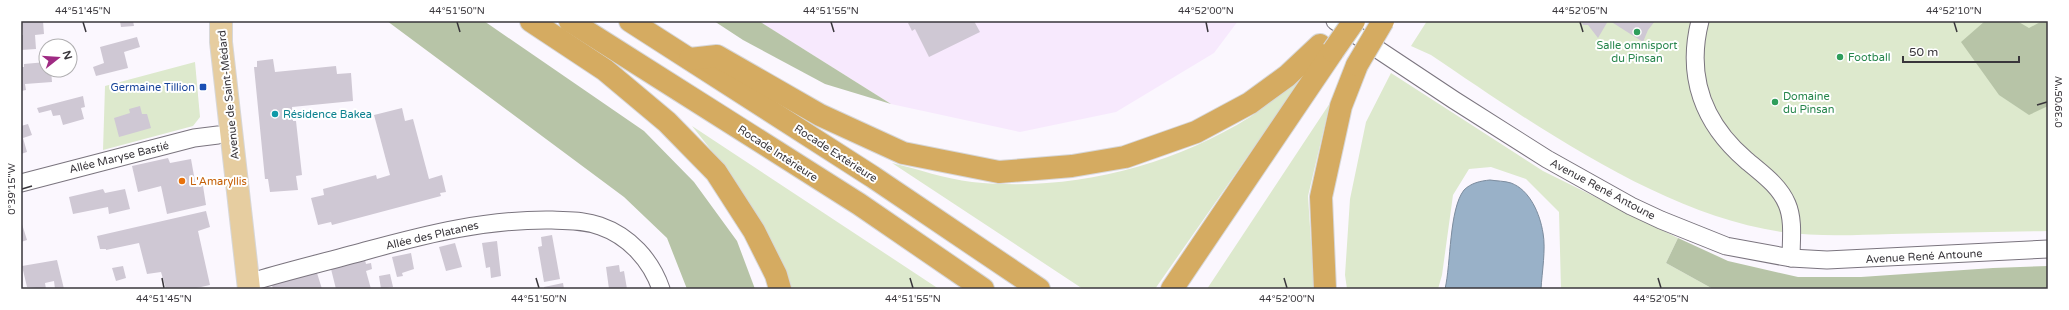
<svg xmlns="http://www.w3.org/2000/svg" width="2069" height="310" font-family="'Varela Round',sans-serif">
	<rect width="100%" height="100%" fill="#fbf7fe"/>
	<!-- industrial -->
	<path fill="#f7e9fd" d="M759,21h479l-24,32 -98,59 -96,20 -129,-28z"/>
	<!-- green -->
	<g fill="#dde9cd">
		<path d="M1427,21h621v210c-52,1 -104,2 -156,3 -37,1 -74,3 -110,-2 -121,-17 -250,-109 -351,-177l-20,-9z"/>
		<path d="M195,62l5,55 -7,9 -90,24 2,-64z"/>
		<path d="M1391,73l152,98 135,67 -12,25 47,26h-152l-2,-77 -33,-33 -35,-12 -22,2 -16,26 -11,80 -4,14h-91l-2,-14 5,-76 16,-77z"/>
		<path d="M1305,74l-150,215h-72l-191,-126c26,6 53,16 80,19 96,10 196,-14 278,-65 19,-13 37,-29 55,-43z"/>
		<path d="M1330,103l-22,93 6,93h-107z"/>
		<path d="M692,126l247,163h-149l-59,-114z"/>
	</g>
	<!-- forest -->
	<g fill="#b7c4a7">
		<path d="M387,21h97l160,110 50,51 43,59 18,48h-68l-20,-51 -43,-41z"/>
		<path d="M714,21h45l132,83 -66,-20 -82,-44z"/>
		<path d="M1985,21h32l12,7 13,-7h6v85l-19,9 -30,-20 -38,-53z"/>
		<path d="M1678,238l50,23 70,16h63l132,-9 55,-2v23h-335l-47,-26z"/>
	</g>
	<!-- water -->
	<path fill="#99b1c8" stroke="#7c8c9e" d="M1490,180c6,1 15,1 21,3 19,7 29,31 32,50 3,16 -1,39 -2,56h-96c6,-25 4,-80 19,-99 7,-7 16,-9 26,-10z"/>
	<!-- building -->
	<g fill="#cfc8d4">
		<path d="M22,21h21l1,13 -9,1 1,14 -15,1v-15h2z"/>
		<path d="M120,21h13l1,5 -13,1z"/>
		<path d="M911,21h63l6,11 -51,25 -14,-28 -3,2 -4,-8z"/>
		<path d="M1581,21h27l-10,17 -10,-13h-5z"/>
		<path d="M1610,21h45l-7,9 -5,12z"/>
		<path d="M137,37l3,10 -16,5 4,16 -32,8 -3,-9 11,-4 -4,-16z"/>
		<path d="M273,59l2,13 61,-6 1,8 14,-1 2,28 -61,6 1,14h3l6,54 -6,1 2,14 -28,2 -2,-13h-3l-11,-112h3v-6z"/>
		<path d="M46,62v8h5l1,12 -27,2 1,6 -5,1v-24h3v-3z"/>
		<path d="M83,96l2,11 -4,1 3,11 -21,6 -3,-10 -7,1 -2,-6 -12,3 -2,-5z"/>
		<path d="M140,106l2,8h5l4,14 -32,9 -5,-19 16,-5 -1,-4z"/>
		<path d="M402,108l3,13 8,-2 16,60 13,-4 4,17 -6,1 1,3 -109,29 -1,-3 -13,3 -7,-27 13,-3 -1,-6 53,-14 1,4 13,-4 -16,-60z"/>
		<path d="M28,124l4,11 -9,3 4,14 -6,2v-28z"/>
		<path d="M168,158l2,5 21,-4 5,28 7,-1 3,19 -39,9 -6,-28 -23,6 -6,-26z"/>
		<path d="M103,189l2,4 20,-4 5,20 -21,5 -1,-7 -35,7 -4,-17z"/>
		<path d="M206,211l4,16 -12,4 12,54 -18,4h-26l-5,-17 -14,2 -8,-31 -33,7v-1h-6l-3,-13z"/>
		<path d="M21,221l6,19 -6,2z"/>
		<path d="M552,235l8,44 -16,3 -6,-35 4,-1 -1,-9z"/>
		<path d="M497,241l4,35 -10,2 -1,-11 -4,1 -4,-25z"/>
		<path d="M455,243l7,24 -16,4 -7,-24z"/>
		<path d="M411,253l3,16 -12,4 1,3 -6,1 -5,-20z"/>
		<path d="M57,260l7,29h-9l-1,-8 -9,2 1,6 -19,-2 -5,-21z"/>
		<path d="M365,260l1,4 5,-1 1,6 -6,2 5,18h-35l-5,-20z"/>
		<path d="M619,265l1,7 4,-1 3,18h-18l-3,-22z"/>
		<path d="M123,266l3,12 -10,3 -4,-13z"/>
		<path d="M317,273l5,16h-49l-1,-4z"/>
		<path d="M390,274l3,13 -12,2 -2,-13z"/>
		<path d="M563,283l1,6h-20v-2z"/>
	</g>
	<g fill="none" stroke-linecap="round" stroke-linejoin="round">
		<defs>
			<g id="minor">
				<path d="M1335,21l119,79 93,59 84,47 30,14 65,26 65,12 36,2 221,-11"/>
				<path d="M1700,21c-14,55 3,102 46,139 15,13 33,25 41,44 7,16 4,37 4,54"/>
				<path d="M21,183l173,-45 24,-3"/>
				<path d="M248,283c39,-12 78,-21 117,-32 62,-17 122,-32 187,-31 17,1 32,0 48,6 29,10 51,34 61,63"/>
			</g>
			<path id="major" d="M221,21v21l28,247"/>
			<g id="highway">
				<path d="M531,21l74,49 62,52 49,50 38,59 22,44 4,14"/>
				<path d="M570,21l289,183 124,85"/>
				<path d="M630,21l243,156 166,112"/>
				<path d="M690,59l27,-3 103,59 83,38 96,19 73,-6 53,-9 71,-25 54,-29 37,-27 33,-31"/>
				<path d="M1172,289l161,-238"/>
				<path d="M1325,289l-4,-92 20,-91 16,-41"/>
			</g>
		</defs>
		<!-- minor casing -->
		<use href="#minor" stroke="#7a747e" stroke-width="19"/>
		<!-- major casing -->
		<use href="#major" stroke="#d7d7d8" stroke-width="24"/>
		<!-- highway casing -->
		<use href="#highway" stroke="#d7d7d8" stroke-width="24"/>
		<!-- minor -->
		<use href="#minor" stroke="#fff" stroke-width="17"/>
		<!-- major -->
		<use href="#major" stroke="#e6cda0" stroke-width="22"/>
		<!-- highway -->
		<use href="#highway" stroke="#d5ab61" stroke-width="22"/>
		<defs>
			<g id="highway-bridge">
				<path d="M1333,51l21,-30"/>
				<path d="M1357,65l26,-44"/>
			</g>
		</defs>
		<!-- highway-bridge casing -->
		<use href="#highway-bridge" stroke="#d7d7d8" stroke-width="24" stroke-linecap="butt"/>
		<!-- highway-bridge -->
		<use href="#highway-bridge" stroke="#d5ab61" stroke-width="22"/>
	</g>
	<!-- ticks -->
	<path fill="none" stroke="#39363b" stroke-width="1.5" d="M83,22l3,10M457,22l3,10M831,22l3,10M1206,22l2,10M1580,22l3,10M1954,22l3,10M2037,105l10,-3M22,189l10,-3M162,278l2,10M536,278l3,10M910,278l3,10M1284,278l3,10M1658,278l3,10"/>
	<!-- markers -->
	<g fill="#2e9e5b" stroke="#fff" stroke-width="1.5">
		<circle cx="1637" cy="32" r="4"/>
		<circle cx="1840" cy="57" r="4"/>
		<circle cx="1775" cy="102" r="4"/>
	</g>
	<rect fill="#1a4fb4" stroke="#fff" stroke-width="1.5" x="199" y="83" width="8" height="8" rx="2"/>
	<circle fill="#0f9aa8" stroke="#fff" stroke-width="1.5" cx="275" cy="114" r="4"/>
	<circle fill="#e8710a" stroke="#fff" stroke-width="1.5" cx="182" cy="181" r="4"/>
	<g text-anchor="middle" stroke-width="4" stroke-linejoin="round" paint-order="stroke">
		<!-- leisure labels -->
		<g font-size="11" fill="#27864d" stroke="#fff" text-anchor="start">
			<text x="1637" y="49" text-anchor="middle">Salle omnisport<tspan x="1637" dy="13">du Pinsan</tspan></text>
			<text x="1848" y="61">Football</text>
			<text x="1783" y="100">Domaine<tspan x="1783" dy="13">du Pinsan</tspan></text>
		</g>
		<!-- transit labels -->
		<g font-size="11" fill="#164399" stroke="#fff" text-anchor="end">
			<text x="195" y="91">Germaine Tillion</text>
		</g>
		<!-- street labels -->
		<g font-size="11" fill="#39363b" stroke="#fff">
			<text transform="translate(228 95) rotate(-96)" y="4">Avenue de Saint-Médard</text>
			<text transform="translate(778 153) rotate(33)" y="4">Rocade Intérieure</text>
			<text transform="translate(836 153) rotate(33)" y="4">Rocade Extérieure</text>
			<text transform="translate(119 157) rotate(-14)" y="4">Allée Maryse Bastié</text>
			<text transform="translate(1603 189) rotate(28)" y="4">Avenue René Antoune</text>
			<text transform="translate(432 235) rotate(-13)" y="4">Allée des Platanes</text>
			<text transform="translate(1924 256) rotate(-3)" y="4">Avenue René Antoune</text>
		</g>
		<!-- culture labels -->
		<g font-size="11" fill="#0d838f" stroke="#fff" text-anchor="start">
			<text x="283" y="118">Résidence Bakea</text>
		</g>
		<!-- food labels -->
		<g font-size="11" fill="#c56008" stroke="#fff" text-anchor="start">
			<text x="190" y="185">L'Amaryllis</text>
		</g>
	</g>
	<!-- border -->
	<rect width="2069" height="310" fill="none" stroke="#ffffff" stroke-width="44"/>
	<!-- north arrow -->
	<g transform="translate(58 58) rotate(73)"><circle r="19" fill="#ffffff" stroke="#b0afb1"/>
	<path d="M0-3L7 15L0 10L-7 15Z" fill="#9f2a83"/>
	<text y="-6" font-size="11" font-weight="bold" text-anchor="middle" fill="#39363b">N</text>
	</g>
	<!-- scale -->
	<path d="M1903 56v6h116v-6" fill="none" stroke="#39363b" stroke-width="2"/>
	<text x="1909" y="56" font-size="12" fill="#39363b" stroke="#ffffff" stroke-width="3" paint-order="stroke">50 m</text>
	<rect x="22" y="22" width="2025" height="266" fill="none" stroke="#39363b" stroke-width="1.5"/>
	<g font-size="10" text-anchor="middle" fill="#39363b">
		<text x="83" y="14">44°51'45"N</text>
		<text x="457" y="14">44°51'50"N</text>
		<text x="831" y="14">44°51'55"N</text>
		<text x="1206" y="14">44°52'00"N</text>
		<text x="1580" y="14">44°52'05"N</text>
		<text x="1954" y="14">44°52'10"N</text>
		<text transform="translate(2058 102) rotate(-90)" y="4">0°39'05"W</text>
		<text transform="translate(11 189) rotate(-90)" y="4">0°39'15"W</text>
		<text x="164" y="302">44°51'45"N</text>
		<text x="539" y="302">44°51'50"N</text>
		<text x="913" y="302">44°51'55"N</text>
		<text x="1287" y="302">44°52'00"N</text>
		<text x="1661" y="302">44°52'05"N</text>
	</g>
</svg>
